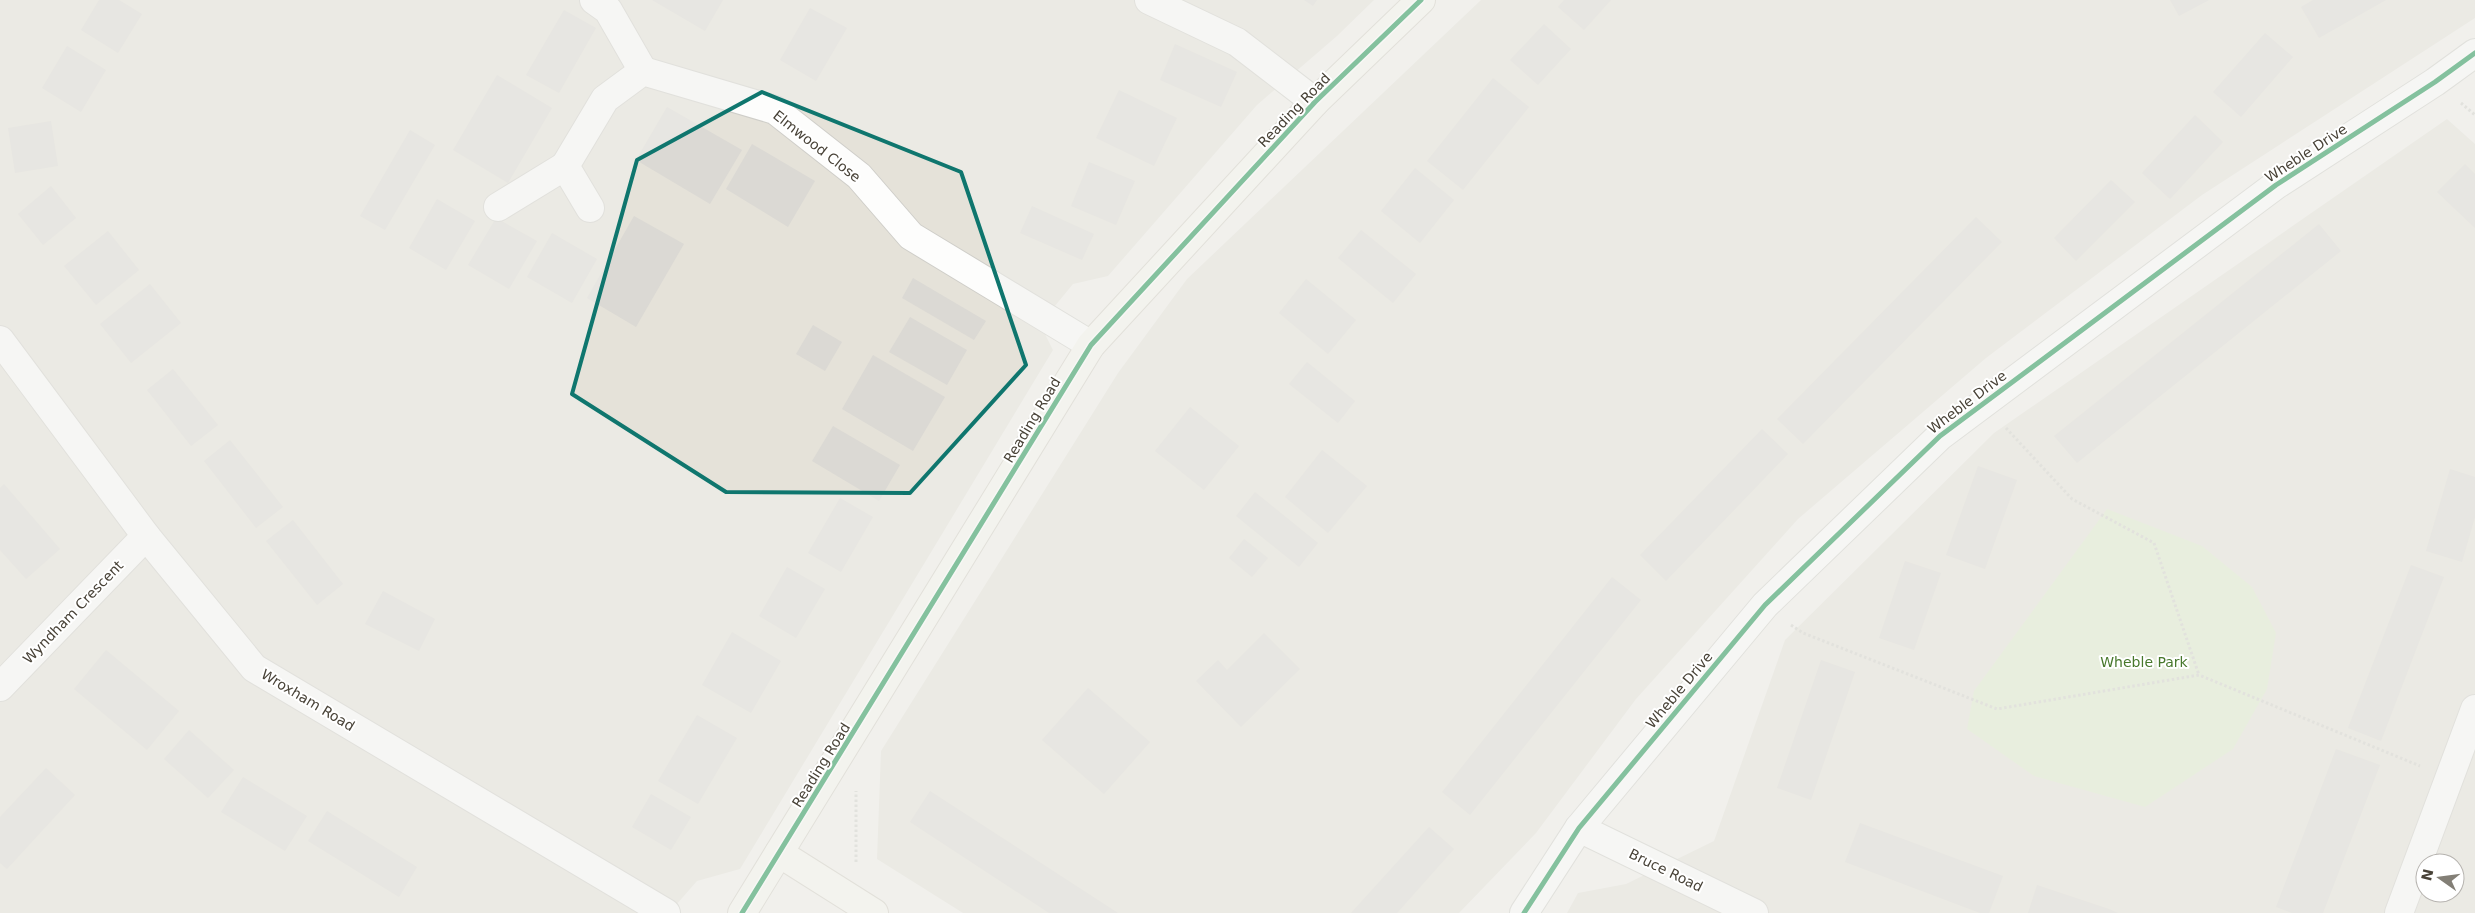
<svg xmlns="http://www.w3.org/2000/svg" width="2475" height="913" font-family="'DejaVu Sans',sans-serif">
	<rect width="100%" height="100%" fill="#f1f0ec"/>
	<!-- residential -->
	<g fill="#e5e2d9" fill-rule="evenodd">
		<path d="M0,0h1374l-37,36 -80,69 -149,171 -35,8 -33,40 13,26 -313,519 -43,12 -28,32h-669z"/>
		<path d="M1481,0h994v18l-273,177 -216,163 -188,161 -162,180 -100,134 -77,80h-496l-86,-54 4,-108 237,-378 69,-94z"/>
		<path d="M2447,119l28,25v769h-908l11,-20 48,-9 88,-43 71,-201 209,-207zM2425,863h30v30h-30z"/>
	</g>
	<!-- green -->
	<path fill="#deebcd" d="M2107,509l95,37 50,41 24,46 -9,56 -34,60 -88,58 -111,-31 -67,-47 7,-38z"/>
	<!-- building -->
	<g fill="#dbd9d4">
		<path d="M99,0h20l23,14 -24,39 -37,-23z"/>
		<path d="M652,0h71l-18,31z"/>
		<path d="M1304,0h13l-4,6z"/>
		<path d="M1564,0h47l-27,30 -26,-23z"/>
		<path d="M2170,0h39l-30,16z"/>
		<path d="M2313,0h73l-67,38 -18,-31z"/>
		<path d="M810,8l37,20 -31,53 -36,-21z"/>
		<path d="M564,10l32,18 -37,65 -33,-18z"/>
		<path d="M1544,24l27,25 -33,36 -28,-25z"/>
		<path d="M2265,33l28,24 -52,60 -28,-25z"/>
		<path d="M1175,44l62,28 -16,35 -61,-27z"/>
		<path d="M67,46l39,24 -25,42 -39,-24z"/>
		<path d="M497,75l55,33 -44,75 -55,-33z"/>
		<path d="M1493,78l36,29 -66,83 -36,-29z"/>
		<path d="M1119,90l58,28 -23,48 -58,-28z"/>
		<path d="M667,107l75,43 -32,54 -74,-44z"/>
		<path d="M2195,115l28,27 -53,57 -28,-26z"/>
		<path d="M51,121l7,45 -43,7 -7,-45z"/>
		<path d="M410,130l25,15 -50,85 -25,-14z"/>
		<path d="M752,144l63,37 -27,46 -62,-38z"/>
		<path d="M1089,162l46,19 -19,44 -45,-19z"/>
		<path d="M2465,164l10,10v54l-38,-36z"/>
		<path d="M1415,168l39,32 -34,43 -39,-32z"/>
		<path d="M2111,180l24,22 -59,59 -22,-23z"/>
		<path d="M51,186l25,32 -33,27 -25,-31z"/>
		<path d="M437,199l38,22 -29,49 -37,-22z"/>
		<path d="M1032,206l62,28 -12,26 -62,-27z"/>
		<path d="M634,216l50,28 -48,83 -49,-29z"/>
		<path d="M1976,217l26,25 -199,202 -26,-25z"/>
		<path d="M496,218l41,23 -28,48 -41,-24z"/>
		<path d="M2319,224l22,27 -264,212 -23,-27z"/>
		<path d="M1361,230l55,44 -23,29 -55,-45z"/>
		<path d="M108,231l31,39 -43,35 -32,-39z"/>
		<path d="M552,233l45,26 -25,44 -45,-26z"/>
		<path d="M913,278l73,43 -12,19 -72,-42z"/>
		<path d="M1306,279l50,41 -28,34 -49,-41z"/>
		<path d="M150,284l31,39 -50,40 -31,-39z"/>
		<path d="M910,317l57,33 -20,35 -58,-33z"/>
		<path d="M813,325l29,17 -17,29 -29,-17z"/>
		<path d="M873,355l72,42 -32,54 -71,-42z"/>
		<path d="M1307,362l48,39 -17,22 -49,-39z"/>
		<path d="M173,369l45,56 -27,21 -44,-56z"/>
		<path d="M1190,407l49,39 -35,44 -49,-39z"/>
		<path d="M833,426l67,39 -21,36 -67,-40z"/>
		<path d="M1762,429l26,25 -122,127 -26,-26z"/>
		<path d="M230,440l53,67 -27,21 -52,-67z"/>
		<path d="M1322,450l45,36 -39,47 -43,-36z"/>
		<path d="M1978,466l39,14 -32,89 -39,-14z"/>
		<path d="M2450,469l25,8v40l-13,45 -36,-11z"/>
		<path d="M4,484l56,65 -34,30 -26,-29v-62z"/>
		<path d="M1255,492l63,51 -19,24 -63,-51z"/>
		<path d="M840,498l33,19 -32,55 -33,-19z"/>
		<path d="M293,520l50,64 -26,21 -51,-64z"/>
		<path d="M1244,539l24,19 -16,19 -23,-19z"/>
		<path d="M1905,561l36,12 -27,77 -35,-12z"/>
		<path d="M2411,565l33,12 -63,164 -33,-13z"/>
		<path d="M787,567l38,22 -29,49 -37,-22z"/>
		<path d="M1612,577l29,23 -171,215 -28,-23z"/>
		<path d="M383,591l52,28 -16,32 -54,-27z"/>
		<path d="M732,632l49,29 -30,52 -49,-28z"/>
		<path d="M1264,633l36,36 -59,58 -45,-46 22,-21 9,10z"/>
		<path d="M106,650l73,61 -32,39 -73,-61z"/>
		<path d="M1821,660l34,12 -44,128 -34,-12z"/>
		<path d="M1088,688l62,54 -46,52 -62,-54z"/>
		<path d="M697,715l40,23 -39,66 -40,-23z"/>
		<path d="M189,730l45,40 -26,28 -44,-39z"/>
		<path d="M2336,749l44,16 -57,148h-31l-16,-6z"/>
		<path d="M46,768l29,27 -68,74 -7,-6v-46z"/>
		<path d="M243,777l64,39 -22,35 -64,-39z"/>
		<path d="M930,791l34,22 154,100h-69l-3,-2 -136,-89z"/>
		<path d="M651,794l40,23 -20,33 -39,-23z"/>
		<path d="M327,811l90,56 -18,30 -91,-56z"/>
		<path d="M1860,823l143,53 -14,37h-9l-135,-51z"/>
		<path d="M1429,827l25,22 -57,64h-46z"/>
		<path d="M2037,885l72,24 9,4h-90z"/>
	</g>
	<g fill="none" stroke-linecap="round" stroke-linejoin="round">
		<defs>
			<g id="street">
				<path d="M594,0l14,10 35,61"/>
				<path d="M1149,0l88,42 78,60"/>
				<path d="M498,207l67,-41"/>
				<path d="M590,208l-25,-42 40,-67 38,-28 132,39 84,66 52,60 180,109"/>
				<path d="M0,340l146,196 108,132 412,245"/>
				<path d="M0,687l146,-151"/>
				<path d="M1579,828l175,85"/>
				<path d="M1524,913l55,-85 186,-223 175,-169 336,-251 159,-103 40,-29"/>
				<path d="M2399,913l76,-204"/>
			</g>
			<g id="secondary">
				<path d="M779,853l95,60"/>
				<path d="M742,913l349,-568 224,-243 106,-102"/>
			</g>
		</defs>
		<!-- street casing -->
		<use href="#street" stroke="#cfcec9" stroke-width="30"/>
		<!-- secondary casing -->
		<use href="#secondary" stroke="#d0cdc3" stroke-width="30"/>
		<!-- path -->
		<g stroke="#d1d0cb" stroke-width="3" stroke-dasharray="2.5 2.5" stroke-linecap="butt">
			<path d="M2461,103l14,12"/>
			<path d="M2006,428l66,71 82,44 45,132"/>
			<path d="M1791,625l12,8 194,76 202,-34 221,91"/>
			<path d="M856,862v-71"/>
		</g>
		<!-- street -->
		<use href="#street" stroke="#fdfdfc" stroke-width="28"/>
		<!-- secondary -->
		<use href="#secondary" stroke="#f7f5ef" stroke-width="28"/>
		<defs>
			<g id="cycleway">
				<path d="M742,913l349,-568 224,-243 106,-102"/>
				<path d="M1524,913l55,-85 186,-223 175,-169 336,-251 159,-103 40,-29"/>
			</g>
		</defs>
		<!-- cycleway casing -->
		<use href="#cycleway" stroke="#fff" stroke-width="8"/>
		<!-- cycleway -->
		<use href="#cycleway" stroke="#00873e" stroke-width="5"/>
	</g>
	<!-- marked area -->
	<path d="M0 0H2475V913H0ZM762,92l199,80 65,193 -116,128 -184,-1 -154,-98 65,-234z" fill="#f1f0ec" fill-opacity=".55" fill-rule="evenodd"/>
	<path fill="none" stroke="#0f766e" stroke-width="4" stroke-linejoin="round" d="M762,92l199,80 65,193 -116,128 -184,-1 -154,-98 65,-234z"/>
	<g text-anchor="middle" stroke-width="4" stroke-linejoin="round" paint-order="stroke">
		<!-- street labels -->
		<g font-size="14" fill="#484237" stroke="#fff">
			<text transform="translate(1294 110) rotate(-46)" y="5">Reading Road</text>
			<text transform="translate(817 146) rotate(38)" y="5">Elmwood Close</text>
			<text transform="translate(2306 153) rotate(-33)" y="5">Wheble Drive</text>
			<text transform="translate(1967 402) rotate(-37)" y="5">Wheble Drive</text>
			<text transform="translate(1032 420) rotate(-59)" y="5">Reading Road</text>
			<text transform="translate(73 612) rotate(-46)" y="5">Wyndham Crescent</text>
			<text transform="translate(1679 690) rotate(-50)" y="5">Wheble Drive</text>
			<text transform="translate(308 700) rotate(31)" y="5">Wroxham Road</text>
			<text transform="translate(821 765) rotate(-58)" y="5">Reading Road</text>
			<text transform="translate(1666 870) rotate(26)" y="5">Bruce Road</text>
		</g>
		<!-- park labels -->
		<g font-size="14" fill="#47782c" stroke="#fff">
			<text x="2144" y="667">Wheble Park</text>
		</g>
	</g>
	<!-- north arrow -->
	<g transform="translate(2440 878) rotate(284)"><circle r="24" fill="#ffffff" stroke="#b6b3af"/>
	<path d="M0-4L9 19L0 12L-9 19Z" fill="#837f76"/>
	<text y="-8" font-size="14" font-weight="bold" text-anchor="middle" fill="#484237">N</text>
	</g>
</svg>
